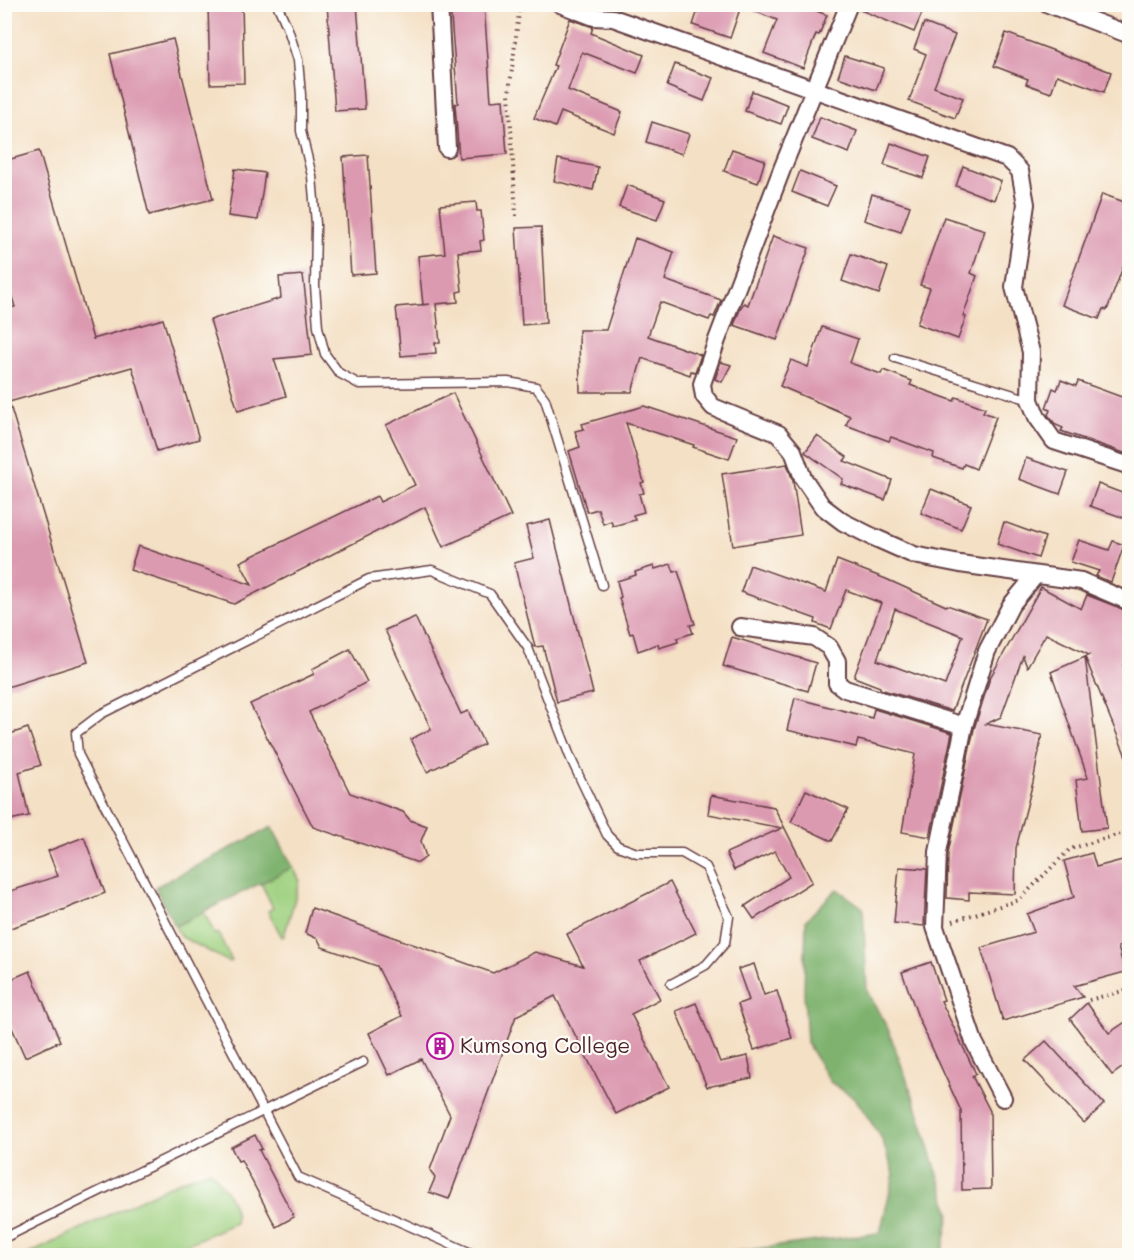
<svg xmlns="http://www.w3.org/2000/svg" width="1134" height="1260" font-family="Mali,sans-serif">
	<rect width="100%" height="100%" fill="#fdfcf7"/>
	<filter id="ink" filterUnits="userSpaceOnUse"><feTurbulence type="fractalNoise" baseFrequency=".0167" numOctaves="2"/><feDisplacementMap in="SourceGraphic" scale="12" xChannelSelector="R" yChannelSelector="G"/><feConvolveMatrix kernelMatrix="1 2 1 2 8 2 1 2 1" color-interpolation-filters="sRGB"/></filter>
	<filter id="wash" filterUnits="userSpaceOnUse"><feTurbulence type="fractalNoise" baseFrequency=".008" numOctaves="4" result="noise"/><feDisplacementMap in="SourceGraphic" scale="24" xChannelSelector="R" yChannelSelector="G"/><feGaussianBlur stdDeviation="1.35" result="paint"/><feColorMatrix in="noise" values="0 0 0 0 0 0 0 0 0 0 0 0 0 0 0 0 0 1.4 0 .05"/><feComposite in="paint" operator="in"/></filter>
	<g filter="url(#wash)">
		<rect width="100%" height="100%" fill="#f4e0c5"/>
		<!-- green -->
		<g fill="#9ed07f" stroke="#747855" stroke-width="1.5">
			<path d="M293,867l7,14 -16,55 -2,1 -14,-26 5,-3 -12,-25z"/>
			<path d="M204,912l11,23 3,-2 14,28 -3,1 -49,-26 -5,-10z"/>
			<path d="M210,1170c11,14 29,34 25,53l-72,32h-136l148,-72z"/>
		</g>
		<!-- forest -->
		<g fill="#7eb26e" stroke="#64684c" stroke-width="1.5">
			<path d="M272,827l21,40 -118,59 -20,-39z"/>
			<path d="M837,889l26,19 4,83 21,38 27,73 35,111 -8,42h-233l171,-22 14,-59 -13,-37 -26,-39 -25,-16 -23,-39 -3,-51 2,-72z"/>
		</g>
		<g id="blocks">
			<!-- building -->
			<g fill="#dc9ab1" fill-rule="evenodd">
				<path d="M208,4h34l2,79 -34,1z"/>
				<path d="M327,4h30l8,105 -30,2z"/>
				<path d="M450,4h34l7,97 12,-1 4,54 -48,4 -4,-54 3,-1z"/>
				<path d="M700,4h98l29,11 -8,20 -3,-1 -13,34 -39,-15 13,-33 -36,-14 -11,32 -37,-13z"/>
				<path d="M859,4h67l-12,28 -56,-23z"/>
				<path d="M570,19l23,8 -2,6 53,22 -7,18 -55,-21 -14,38 54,22 -8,21 -53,-21 -6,15 -21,-9 22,-52 -3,-1z"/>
				<path d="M924,23l31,12 -21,52 29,11 -8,20 -46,-17 17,-47 -12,-5z"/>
				<path d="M1006,33l105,39 -7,20 -47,-17 -6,18 -25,-9 2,-5 -34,-13z"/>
				<path d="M173,39l40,160 -64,16 -39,-161z"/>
				<path d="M845,56l39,12 -8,22 -38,-13z"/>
				<path d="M675,64l38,14 -9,23 -37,-15z"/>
				<path d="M752,91l36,14 -7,19 -36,-13z"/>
				<path d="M820,117l37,14 -8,22 -37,-14z"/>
				<path d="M652,122l37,12 -7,20 -36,-12z"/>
				<path d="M891,143l39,14 -7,21 -39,-13z"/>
				<path d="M732,149l33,11 -7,23 -34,-12z"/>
				<path d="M39,151l54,188 70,-20 36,120 -42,12 -25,-84 -123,35 79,260 -84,26v-379l11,-2 -11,-37v-109z"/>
				<path d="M368,155l8,118 -25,2 -8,-118z"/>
				<path d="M558,159l40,8 -5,23 -39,-9z"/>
				<path d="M963,166l38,15 -7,19 -38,-14z"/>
				<path d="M235,169l30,4 -7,47 -30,-4z"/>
				<path d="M800,171l36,15 -9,20 -35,-14z"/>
				<path d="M627,185l38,14 -8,21 -38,-13z"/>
				<path d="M872,194l38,12 -9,26 -37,-12z"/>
				<path d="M1102,194l28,10v44l-23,62 -4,-1 -4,10 -37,-14z"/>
				<path d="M476,202l1,9h4l3,29 -4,1 1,9 -23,2 4,39 -5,1 1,10 -22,2 4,39h-5l1,10 -35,3 -5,-49 34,-3 -7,1 -5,-49 27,-3 -5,-48z"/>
				<path d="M944,217l41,13 -14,43 6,3 -14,40 3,1 -8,22 -41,-15 13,-36 -10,-3z"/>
				<path d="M541,227l5,96 -24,2 -6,-97z"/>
				<path d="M773,236l36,12 -32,92 -43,-15 7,-18 3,-4 4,2z"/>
				<path d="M635,238l39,14 -9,28 56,20 -7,17 -3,-1 -2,4 -49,-18 -12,34 53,19 -6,17 -4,-1 -1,4 -48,-17 -10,34h-52l-1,-62h27z"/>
				<path d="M851,254l37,13 -9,27 -37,-13z"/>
				<path d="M303,275l9,80 -38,4 12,37 -48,15 -28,-91 71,-22 -2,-21z"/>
				<path d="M822,327l36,12 -8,24 31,11 2,-4 29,11 -2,4 44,16 2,-4 29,11 -2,4 13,5 -20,52 -12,-5 -2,4 -29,-10 1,-5 -43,-16 -2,4 -43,-16 4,-9 -70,-30 11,-26 17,7z"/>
				<path d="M721,362l10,3 -9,17 -7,-3z"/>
				<path d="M1061,380l15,6 2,-5 52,19v55l-69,-24 2,-3 -7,-3 -8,-10 2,-5 -4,-2 7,-20 4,2z"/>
				<path d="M453,393l58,123 -68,31 -18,-40 -191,97 -104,-34 8,-24 114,39 -12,-23 137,-66 3,6 35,-17 -29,-60z"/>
				<path d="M644,406l93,31 -8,22 -36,-12 1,-2 -68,-22 18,59 -3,1 3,10 -5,1 5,18 -11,3 2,5 -22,6 -2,-5 -8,3 -5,-15 -11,3 -6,-21 -12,-40 11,-4 -5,-16 9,-2 -2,-5z"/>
				<path d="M817,436l30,21 -3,4 48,19 -7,20 -44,-16 2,-5 -38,-27z"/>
				<path d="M1026,458l42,14 -8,22 -41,-15z"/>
				<path d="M787,464l6,17 8,54 -68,11 -11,-72z"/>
				<path d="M1098,484l32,12v24l-40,-14z"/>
				<path d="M931,489l40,16 -10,24 -40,-16z"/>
				<path d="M550,520l43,173 -36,9 -14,-56 -8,1 -21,-84 20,-5 -8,-32z"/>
				<path d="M1004,522l41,15 -7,21 -41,-14z"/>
				<path d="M1079,540l30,10 4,-9 11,4 -13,37 -15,-6 3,-5 -28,-9z"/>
				<path d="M837,560l49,19 60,27 1,-1 40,14 -35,92 -72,-22v-2l-26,-10 27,-74 -35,-13 -15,39 -16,-6 1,-4 -75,-27 9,-27 76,27zM895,609l68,27 -18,49 -68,-25z"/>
				<path d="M671,564l3,8 4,-1 17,53 -5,1 3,8 -16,5 1,4 -19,6 -1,-4 -20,7 -5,-18 -3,1 -11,-36 2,-1 -4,-16 19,-6 -1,-3 19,-6 1,3z"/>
				<path d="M1041,587l40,22 6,-14 43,17v40l-7,13 7,15v86l-45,-109 4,-2 -43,-21 -19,33 -4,-11 -22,61 -15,7 56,11 -9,47 -17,66 -1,46 -46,-2v8l-22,-2 1,-45 26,-124 16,-51z"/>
				<path d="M415,617l46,97 7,-3 16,33 -57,28 -16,-33 20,-10 -46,-99z"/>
				<path d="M732,637l84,26 -8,28 -85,-25z"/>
				<path d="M350,649l17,33 -58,30 41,81 53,19 7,8 17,6 -6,15 5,16 -8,6 -105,-36 -63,-123 64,-30 -2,-5z"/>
				<path d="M1085,657l22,171 -25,3 -6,-51 12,-2 -37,-106z"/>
				<path d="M795,698l77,20 2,-9 78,24 -22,104 -28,-5 13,-78 -57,-14 -2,7 -69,-17z"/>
				<path d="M28,728l13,37 -22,7 10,44 -25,5v-85z"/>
				<path d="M806,790l42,19 -16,32 -41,-19z"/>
				<path d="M711,795l63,12 38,75 -58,37 -9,-13 44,-29 -14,-26 -41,19 -8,-17 56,-25 -74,-14z"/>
				<path d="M84,837l21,56 -60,24 -41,13v-37l54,-17 -10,-25z"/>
				<path d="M1092,853l4,14 34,-9v88l-12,1 7,25 -51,14 9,11 -80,24 -22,-73 53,-16 -7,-18 47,-17 -10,-36z"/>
				<path d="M899,867l28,2 -3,57 -30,-3z"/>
				<path d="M670,882l26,51 -56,28 20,38 -29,15 38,73 -53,27 -61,-118 -39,20 -67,183 -20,-7 6,-14 -5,-8 20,-55 -29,-56 -32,16 -20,-42 33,-17 -25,-50 -55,-19 -4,-8 -13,-6 7,-25 181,65 42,-21 48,14 -16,-32z"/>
				<path d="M931,962l13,38 -3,1 35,73 -4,2 18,35 1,78 -29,1 -1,-79 -43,-94 -16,-45z"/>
				<path d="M754,964l10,31 13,-4 15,47 -38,12 -16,-46 11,-4 -11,-31z"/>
				<path d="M30,971l30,70 -35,16 -21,-47v-28z"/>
				<path d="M696,1003l24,59 28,-6 4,22 -45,9 -31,-76z"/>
				<path d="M1087,1003l22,30 21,-14v43l-18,13 -42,-56z"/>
				<path d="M1046,1041l58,63 -20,19 -59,-63z"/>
				<path d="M255,1135l7,14 -3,1 35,67 -18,10 -35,-67 -3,1 -7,-14z"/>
			</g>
		</g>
	</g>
	<g filter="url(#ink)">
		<use href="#blocks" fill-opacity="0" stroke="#643c42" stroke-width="1.5"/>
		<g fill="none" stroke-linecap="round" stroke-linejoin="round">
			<defs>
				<g id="lane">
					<path d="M277,4l11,25 10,31 3,35v36l11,45 4,48 -1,62 3,41 7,27 14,19 20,11 149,-2 28,5 9,12 57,186"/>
					<path d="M895,358l135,42"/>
					<path d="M4,1238l359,-176"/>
					<path d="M471,1256v-3l-173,-76 -220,-423 -2,-21 25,-19 268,-135 63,-9 58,24 38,54 43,111 36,76 11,11 19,7h45l24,14 23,50 -4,26 -19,22 -35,19"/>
				</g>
				<g id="street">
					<path d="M439,4l8,144"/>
					<path d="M560,4l34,13 19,1 394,140 13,13 6,33 -12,83 17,65 -1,48 7,17 17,24 76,25"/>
					<path d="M849,4l-67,165 -65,171 -15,44 2,12 9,11 66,27 14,17 10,27 19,28 21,16 28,14 43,19 46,9 121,17 49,21"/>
					<path d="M1048,4l82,31"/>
					<path d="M740,627l74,10 15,10 8,14v22l8,6 119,37"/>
					<path d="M1003,1098l-29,-56 -39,-115 3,-75 26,-126 23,-75 24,-46 24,-29"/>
				</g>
			</defs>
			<!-- lane casing -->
			<use href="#lane" stroke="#643c42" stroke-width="11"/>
			<!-- street casing -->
			<use href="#street" stroke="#643c42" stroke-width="20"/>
			<!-- path -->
			<g stroke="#643c42" stroke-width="4" stroke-dasharray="1.5 4.5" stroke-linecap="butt">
				<path d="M516,216l-7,-123 11,-89"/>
				<path d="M953,921l66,-21 51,-51 60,-18"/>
				<path d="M1089,1000l41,-11"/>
			</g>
			<!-- lane -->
			<use href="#lane" stroke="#fff" stroke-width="8"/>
			<!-- street -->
			<use href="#street" stroke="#fff" stroke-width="16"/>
		</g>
	</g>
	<!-- icons -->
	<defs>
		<symbol id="building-ring" viewBox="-11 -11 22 22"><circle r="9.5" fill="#fdfcf7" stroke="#b5179e" stroke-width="1.5"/><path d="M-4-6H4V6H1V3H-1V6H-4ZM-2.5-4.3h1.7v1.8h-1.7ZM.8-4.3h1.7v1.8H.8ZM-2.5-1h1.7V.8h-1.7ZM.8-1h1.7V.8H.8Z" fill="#b5179e"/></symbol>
	</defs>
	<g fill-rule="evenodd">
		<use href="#building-ring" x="425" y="1031" width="30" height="30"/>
	</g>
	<g text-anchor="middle" stroke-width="4.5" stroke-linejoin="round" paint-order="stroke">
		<!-- poi labels -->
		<g font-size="21" fill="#4a1f2b" stroke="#fdfcf7" text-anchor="start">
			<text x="460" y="1053">Kumsong College</text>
		</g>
	</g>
	<!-- margin -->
	<rect width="1134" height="1260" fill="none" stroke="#fdfcf7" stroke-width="24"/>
</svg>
